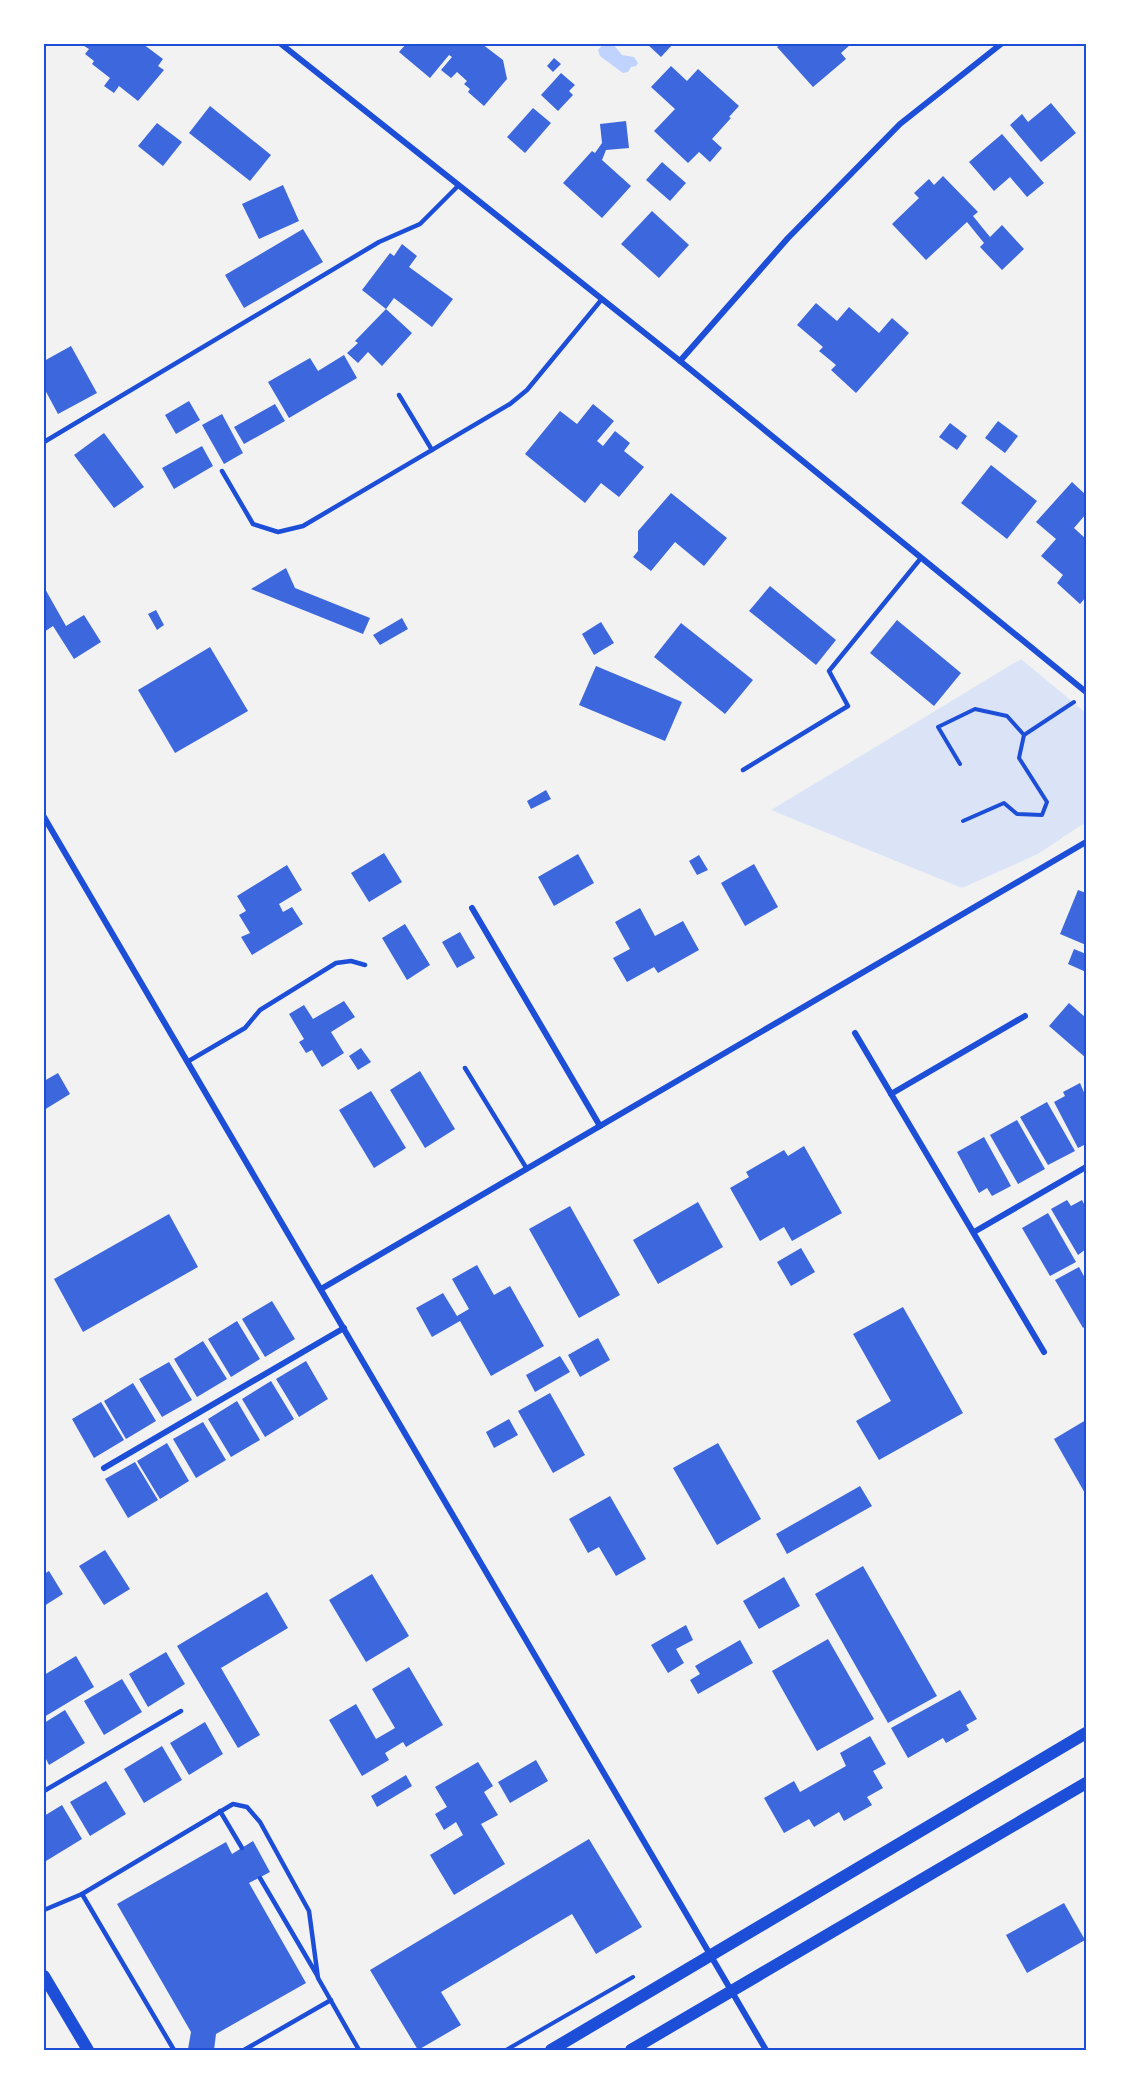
<svg xmlns="http://www.w3.org/2000/svg" width="1130" height="2094" font-family="'Open Sans',sans-serif">
	<rect width="100%" height="100%" fill="#f2f2f2"/>
	<!-- green -->
	<path fill="#dbe4f7" d="M1021,659l65,54v109l-48,32 -76,34 -191,-78z"/>
	<!-- water -->
	<path fill="#bfd3fe" d="M603,44h10l9,11 12,2 4,6 -2,3 -5,1 -3,5 -5,1 -23,-17 -2,-6z"/>
	<!-- building -->
	<g fill="#3d67dc">
		<path d="M81,44h62l20,15 -5,7 6,4 -26,31 -19,-15 -5,7 -10,-7 6,-8 -18,-14 2,-3 -9,-7 4,-5z"/>
		<path d="M406,44h76l21,16 4,19 -23,27 -16,-14 2,-3 -6,-5 3,-3 -10,-9 -6,6 -10,-8 11,-13 -3,-2 -19,23 -31,-26z"/>
		<path d="M647,44h26l-12,13z"/>
		<path d="M781,44h70l-10,9 5,6 -33,28 -36,-40z"/>
		<path d="M554,58l7,6 -8,8 -6,-6z"/>
		<path d="M671,66l16,15 11,-12 41,37 -10,11 2,1 -19,21 10,9 -12,14 -11,-10 -11,11 -34,-32 21,-22 -24,-22z"/>
		<path d="M561,73l14,12 -6,6 4,4 -15,16 -17,-16z"/>
		<path d="M1051,103l25,30 -35,29 -31,-37 12,-11 6,8z"/>
		<path d="M210,106l61,49 -21,26 -61,-48z"/>
		<path d="M533,108l18,15 -26,30 -18,-16z"/>
		<path d="M626,121l3,27 -23,2 -4,10 29,26 -29,32 -39,-35 29,-32 3,2 7,-10 -2,-19z"/>
		<path d="M157,123l25,19 -19,24 -25,-20z"/>
		<path d="M1002,134l42,49 -17,14 -17,-20 -16,14 -25,-29z"/>
		<path d="M662,162l24,21 -16,18 -24,-21z"/>
		<path d="M943,176l35,36 -5,4 17,21 12,-12 22,24 -22,21 -22,-23 4,-4 -17,-21 -41,38 -34,-36 27,-26 -5,-5 15,-14 5,6z"/>
		<path d="M283,185l16,36 -40,18 -17,-35z"/>
		<path d="M652,211l37,34 -30,33 -38,-34z"/>
		<path d="M303,229l20,33 -79,46 -19,-33z"/>
		<path d="M402,244l15,12 -8,11 44,32 -21,28 -38,-29 -8,11 -24,-19 28,-37 4,3z"/>
		<path d="M816,303l21,18 12,-14 30,26 13,-15 17,15 -53,60 -25,-23 5,-5 -17,-14 4,-4 -26,-22z"/>
		<path d="M386,309l26,24 -30,33 -14,-14 -10,11 -11,-10 11,-10 -3,-2z"/>
		<path d="M71,346l26,47 -39,21 -14,-26v-27z"/>
		<path d="M344,355l13,23 -68,40 -21,-36 42,-24 8,13z"/>
		<path d="M189,401l11,19 -24,14 -11,-19z"/>
		<path d="M275,404l10,17 -41,23 -10,-17z"/>
		<path d="M593,404l21,17 -17,20 6,5 12,-15 15,12 -6,8 20,16 -25,30 -18,-14 -16,20 -60,-49 35,-43 17,13z"/>
		<path d="M222,414l21,39 -19,11 -22,-39z"/>
		<path d="M998,421l20,15 -13,17 -20,-15z"/>
		<path d="M950,423l17,13 -10,14 -18,-13z"/>
		<path d="M104,433l40,54 -30,21 -40,-53z"/>
		<path d="M202,446l11,20 -39,23 -12,-21z"/>
		<path d="M991,465l46,36 -30,38 -46,-36z"/>
		<path d="M1072,482l14,13v19l-12,14 12,11v58l-6,7 -23,-21 6,-8 -22,-19 15,-17 -20,-17z"/>
		<path d="M671,493l56,45 -23,28 -29,-24 -24,29 -18,-14 5,-6v-20z"/>
		<path d="M286,568l9,20 75,30 -7,16 -112,-45z"/>
		<path d="M770,586l66,54 -20,25 -67,-54z"/>
		<path d="M44,587l22,39 18,-11 17,27 -27,17 -21,-33 -9,6z"/>
		<path d="M156,610l8,15 -7,5 -9,-16z"/>
		<path d="M402,618l6,11 -28,16 -7,-10z"/>
		<path d="M897,620l64,53 -27,33 -64,-53z"/>
		<path d="M601,622l13,21 -20,12 -12,-21z"/>
		<path d="M681,623l72,57 -28,34 -71,-57z"/>
		<path d="M210,647l38,64 -73,42 -37,-63z"/>
		<path d="M596,666l86,36 -17,39 -86,-36z"/>
		<path d="M546,790l5,9 -20,10 -4,-8z"/>
		<path d="M384,853l18,29 -33,20 -18,-29z"/>
		<path d="M578,854l16,29 -40,23 -16,-29z"/>
		<path d="M699,855l9,15 -11,5 -8,-14z"/>
		<path d="M754,864l24,43 -33,19 -24,-43z"/>
		<path d="M287,865l15,25 -23,14 4,8 9,-5 11,17 -51,31 -11,-18 9,-4 -11,-18 7,-4 -9,-15z"/>
		<path d="M1078,890l8,3v52l-26,-11z"/>
		<path d="M640,908l15,28 28,-15 16,29 -41,23 -4,-6 -27,15 -14,-24 17,-9 -15,-27z"/>
		<path d="M405,924l25,41 -23,15 -25,-42z"/>
		<path d="M460,932l15,26 -18,10 -15,-26z"/>
		<path d="M1074,949l12,5v18l-18,-8z"/>
		<path d="M344,1001l11,16 -24,15 13,21 -22,14 -10,-17 -6,3 -7,-11 5,-3 -15,-25 15,-9 9,14z"/>
		<path d="M1069,1003l17,15v40l-37,-32z"/>
		<path d="M361,1048l10,14 -13,8 -9,-14z"/>
		<path d="M420,1071l35,58 -30,19 -35,-58z"/>
		<path d="M58,1073l12,21 -26,16v-29z"/>
		<path d="M1080,1083l6,14v47l-8,4 -24,-46 11,-6 -2,-4z"/>
		<path d="M371,1091l35,57 -32,20 -35,-58z"/>
		<path d="M1047,1102l28,49 -27,14 -28,-48z"/>
		<path d="M1017,1120l28,49 -27,15 -28,-49z"/>
		<path d="M984,1137l27,49 -19,10 -5,-8 -8,5 -22,-41z"/>
		<path d="M804,1146l38,67 -50,28 -8,-14 -24,14 -30,-53 19,-11 -3,-5 38,-22 4,6z"/>
		<path d="M1067,1200l4,6 11,-6 4,8v41l-8,6 -27,-46z"/>
		<path d="M698,1202l25,45 -65,37 -25,-44z"/>
		<path d="M570,1206l50,89 -41,23 -50,-89z"/>
		<path d="M1048,1213l28,49 -26,14 -28,-48z"/>
		<path d="M169,1214l29,53 -115,65 -29,-53z"/>
		<path d="M801,1248l14,24 -24,14 -14,-24z"/>
		<path d="M477,1265l17,30 16,-9 34,60 -53,30 -31,-55 -28,16 -16,-29 27,-15 14,23 12,-7 -17,-30z"/>
		<path d="M1079,1267l7,13v46l-3,2 -28,-48z"/>
		<path d="M272,1301l23,38 -30,18 -23,-38z"/>
		<path d="M903,1307l60,106 -84,47 -23,-39 35,-20 -38,-67z"/>
		<path d="M237,1321l23,38 -29,18 -23,-38z"/>
		<path d="M598,1338l12,22 -30,17 -12,-22z"/>
		<path d="M203,1341l24,38 -30,18 -23,-38z"/>
		<path d="M560,1356l10,16 -35,20 -9,-17z"/>
		<path d="M306,1361l22,38 -29,18 -23,-38z"/>
		<path d="M169,1362l23,38 -30,17 -23,-38z"/>
		<path d="M271,1381l23,38 -29,18 -23,-38z"/>
		<path d="M133,1383l23,38 -30,18 -22,-38z"/>
		<path d="M550,1393l35,62 -32,18 -35,-62z"/>
		<path d="M237,1401l23,39 -29,17 -23,-38z"/>
		<path d="M101,1402l23,38 -30,18 -22,-39z"/>
		<path d="M509,1419l9,16 -24,13 -8,-16z"/>
		<path d="M1086,1420v75l-32,-56z"/>
		<path d="M203,1422l23,38 -30,18 -23,-39z"/>
		<path d="M167,1443l22,38 -29,18 -23,-38z"/>
		<path d="M718,1443l43,76 -44,26 -44,-77z"/>
		<path d="M135,1462l23,38 -30,18 -23,-39z"/>
		<path d="M860,1486l12,20 -85,48 -11,-20z"/>
		<path d="M610,1496l36,63 -30,17 -17,-29 -11,6 -19,-34z"/>
		<path d="M105,1550l25,39 -26,16 -25,-39z"/>
		<path d="M863,1566l74,130 -49,27 -73,-129z"/>
		<path d="M49,1571l14,23 -19,12v-32z"/>
		<path d="M372,1574l37,62 -43,26 -37,-62z"/>
		<path d="M784,1577l16,29 -41,23 -16,-28z"/>
		<path d="M267,1592l21,36 -67,40 39,67 -22,13 -61,-102z"/>
		<path d="M686,1625l7,15 -17,9 8,14 -16,10 -17,-28z"/>
		<path d="M828,1639l46,80 -57,32 -45,-80z"/>
		<path d="M740,1640l13,23 -55,31 -8,-14 10,-6 -5,-8z"/>
		<path d="M166,1652l19,32 -37,23 -19,-33z"/>
		<path d="M76,1656l18,31 -50,30v-42z"/>
		<path d="M409,1667l34,58 -37,22 -3,-5 -18,11 4,7 -27,16 -33,-56 27,-16 20,35 19,-11 -23,-39z"/>
		<path d="M122,1679l20,33 -38,23 -20,-34z"/>
		<path d="M960,1690l17,29 -11,6 3,5 -23,13 -3,-5 -35,20 -17,-30z"/>
		<path d="M65,1710l20,33 -36,22 -5,-10v-32z"/>
		<path d="M205,1722l18,32 -34,21 -19,-32z"/>
		<path d="M870,1736l16,28 -13,7 10,17 -16,9 5,8 -28,16 -5,-9 -25,15 -5,-8 -25,14 -20,-35 30,-17 6,11 46,-26 -6,-13z"/>
		<path d="M162,1746l20,34 -38,23 -20,-34z"/>
		<path d="M536,1760l12,21 -38,22 -12,-21z"/>
		<path d="M478,1762l15,24 -9,6 14,23 -17,9 24,40 -51,31 -24,-40 33,-20 -7,-13 -12,8 -9,-16 12,-7 -12,-20z"/>
		<path d="M406,1775l6,11 -35,21 -6,-11z"/>
		<path d="M106,1781l20,33 -36,22 -20,-34z"/>
		<path d="M62,1805l20,34 -36,22 -2,-3v-42z"/>
		<path d="M589,1839l53,88 -46,27 -24,-40 -131,78 20,33 -43,25 -48,-80z"/>
		<path d="M253,1841l17,31 -21,11 57,100 -90,51 -2,16 -26,-1 3,-17 -74,-128 109,-62 6,12z"/>
		<path d="M1064,1903l21,37 -58,33 -21,-38z"/>
	</g>
	<g fill="none" stroke-linecap="round" stroke-linejoin="round">
		<!-- path -->
		<g stroke="#1d4ed8" stroke-width="4">
			<path d="M960,764l-22,-37 37,-18 32,7 17,19 50,-33"/>
			<path d="M963,821l41,-18 13,11 25,1 5,-13 -28,-44 5,-23"/>
			<path d="M506,2050l127,-73"/>
		</g>
		<!-- service -->
		<g stroke="#1d4ed8" stroke-width="4.5">
			<path d="M399,395l33,55"/>
			<path d="M44,442l335,-200 41,-18 39,-39"/>
			<path d="M222,471l31,53 25,8 25,-6 207,-122 17,-14 75,-91"/>
			<path d="M743,770l105,-64 -19,-35 92,-113"/>
			<path d="M187,1062l58,-34 15,-18 76,-47 15,-2 14,4"/>
			<path d="M465,1068l62,101"/>
			<path d="M44,1791l137,-80"/>
			<path d="M220,1811l22,37"/>
			<path d="M260,1878l57,97"/>
			<path d="M82,1894l92,156"/>
			<path d="M44,1910l38,-16 151,-90 14,3 13,15 49,89 9,67 41,72"/>
			<path d="M244,2050l87,-50"/>
		</g>
		<!-- minor -->
		<g stroke="#1d4ed8" stroke-width="6">
			<path d="M281,44l399,317 406,331"/>
			<path d="M680,361l108,-123 112,-114 101,-80"/>
			<path d="M44,817l722,1233"/>
			<path d="M472,908l128,218"/>
			<path d="M855,1033l189,319"/>
			<path d="M891,1094l134,-78"/>
			<path d="M974,1232l112,-65"/>
			<path d="M321,1289l765,-447"/>
			<path d="M104,1468l240,-140"/>
		</g>
		<!-- secondary -->
		<g stroke="#1d4ed8" stroke-width="12">
			<path d="M44,1976l44,74"/>
			<path d="M551,2050l535,-317"/>
			<path d="M631,2050l455,-267"/>
		</g>
	</g>
	<!-- border -->
	<rect width="1130" height="2094" fill="none" stroke="#ffffff" stroke-width="90"/>
	<rect x="45" y="45" width="1040" height="2004" fill="none" stroke="#1d4ed8" stroke-width="2"/>
</svg>
